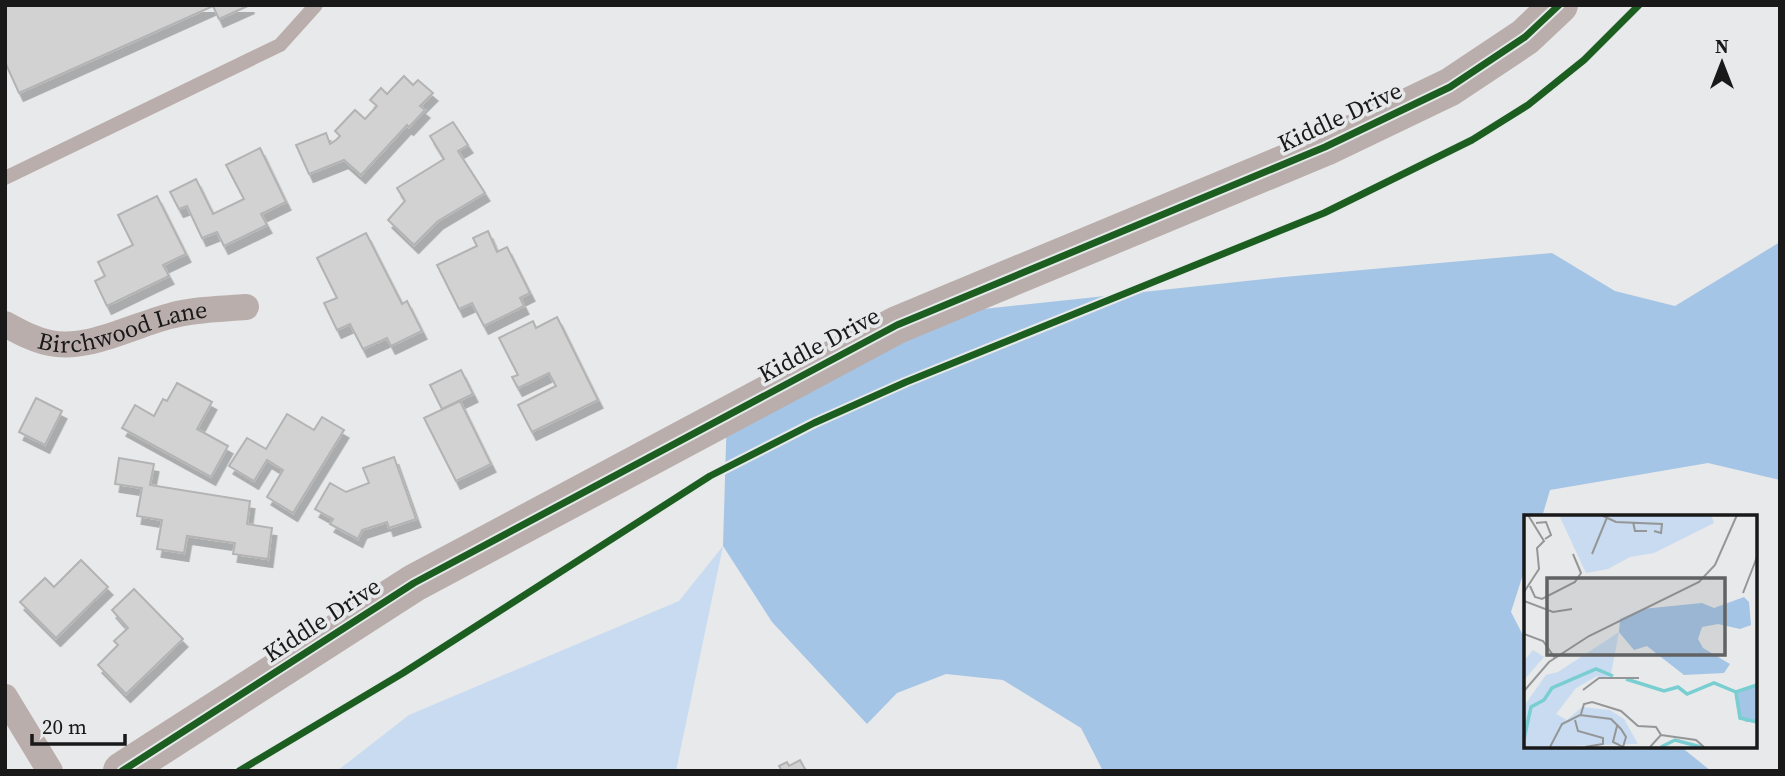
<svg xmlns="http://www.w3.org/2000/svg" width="1785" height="776" font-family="'Source Serif 4',serif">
	<defs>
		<filter id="shadow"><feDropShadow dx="4.5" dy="8" stdDeviation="0" flood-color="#0004"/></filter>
	</defs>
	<rect width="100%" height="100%" fill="#e8e9ea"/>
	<!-- green -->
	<path fill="#c8dbf0" d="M723,546l-47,225h-339l72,-56 270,-114z"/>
	<!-- forest -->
	<path fill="#a5c5e6" d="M1780,242v238l-72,-17 -158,27 -8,27h-16v48l-15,47 15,29v105h154l31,25h-608l-22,-43 -78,-48 -57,-6 -49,19 -30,31 -95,-102 -49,-76 4,-134 218,-99 339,-36 268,-24 63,38 60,15z"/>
	<!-- building -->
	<g fill="#d2d2d2" stroke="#b3b3b3" stroke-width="2" filter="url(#shadow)">
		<path d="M5,5h245l-31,14 -6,-13 -194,87 -14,-31z"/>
		<path d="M404,76l9,9 5,-5 15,13 -13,13 5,4 -16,17 -2,-2 -46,50 -17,-15 -35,14 -13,-29 30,-12 4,11 6,-4 4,-4 -5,-5 20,-21 10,9 12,-13 -7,-6 11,-12 6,6z"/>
		<path d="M453,122l15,23 -10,6 27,42 -47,28 -24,24 -26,-25 17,-19 -8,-13 47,-29 -14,-23z"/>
		<path d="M260,148l26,54 -25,12 6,11 -43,21 -7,-14 -15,6 -15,-32 -8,3 -9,-17 26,-13 17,35 31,-15 -18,-34z"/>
		<path d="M157,196l29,58 -23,11 6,11 -62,30 -12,-25 10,-5 -7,-14 35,-17 -15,-30z"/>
		<path d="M488,231l9,21 10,-5 23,46 -10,5 4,8 -40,20 -12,-23 -13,6 -22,-44 40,-19 -4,-8z"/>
		<path d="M366,233l36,71 5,-3 15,30 -31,15 -4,-8 -24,11 -13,-25 -13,6 -13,-27 13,-5 -20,-40z"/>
		<path d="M557,317l41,83 -66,32 -14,-27 38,-19 -7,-13 -31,15 -6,-11 6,-2 -19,-37 34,-17 3,7z"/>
		<path d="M461,370l12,24 -31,15 -12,-24z"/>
		<path d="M177,383l35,19 -15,27 31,17 -17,31 -89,-49 13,-23 19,11 9,-17 4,2z"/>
		<path d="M36,398l26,13 -17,34 -26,-13z"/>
		<path d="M460,401l31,63 -35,17 -32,-63z"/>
		<path d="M287,414l27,16 8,-13 22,13 -51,83 -26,-16 16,-27 -16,-10 -13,21 -25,-15 18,-28 19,11z"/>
		<path d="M394,457l22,62 -27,9 -2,-6 -25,8 -4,9 -28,-15 3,-5 -18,-10 15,-26 16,9 23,-9 -6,-15z"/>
		<path d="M119,458l35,6 -4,21 100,16 -3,23 25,4 -4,31 -35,-5 2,-11 -48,-7 -3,17 -27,-4 5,-29 -25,-4 5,-28 -27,-4z"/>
		<path d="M81,560l27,27 -52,51 -36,-36 25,-24 9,9z"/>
		<path d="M134,589l49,50 -57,55 -28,-29 20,-20 -4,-4 14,-13 -16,-18z"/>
		<path d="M800,760l6,11h-24l-3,-5 8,-4 2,4z"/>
	</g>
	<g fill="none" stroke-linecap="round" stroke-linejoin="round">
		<!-- lane -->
		<path stroke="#baaead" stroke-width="14" d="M5,178l275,-133 36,-40"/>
		<!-- street -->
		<g stroke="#baaead" stroke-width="26">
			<path id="s1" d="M5,324c15,8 29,16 45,19 38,8 84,-18 120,-27 24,-7 51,-7 76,-9"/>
			<path d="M5,697l45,74"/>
		</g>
		<!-- secondary -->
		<path stroke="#b9aeac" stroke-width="38" d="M122,771l292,-188 483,-258 428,-178 125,-60 75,-50 34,-32"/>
		<defs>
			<g id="cycleway">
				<path d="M122,771l292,-188 483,-258 428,-178 125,-60 75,-50 34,-32"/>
				<path d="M239,771l164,-98 307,-197 104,-53 92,-41 418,-169 148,-73 56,-35 56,-45 55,-55"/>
			</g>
		</defs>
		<!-- cycleway casing -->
		<use href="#cycleway" stroke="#e7e9eb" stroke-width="11"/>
		<!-- cycleway -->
		<use href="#cycleway" stroke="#1b5e20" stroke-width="7"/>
	</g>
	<g text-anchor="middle" stroke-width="7" stroke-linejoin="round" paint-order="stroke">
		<!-- street labels -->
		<g font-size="24" fill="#19191a" stroke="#e7e9eb">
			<text transform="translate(1340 117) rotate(-25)" y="8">Kiddle Drive</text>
			<text dy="8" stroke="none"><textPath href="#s1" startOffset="124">Birchwood Lane</textPath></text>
			<text transform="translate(819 345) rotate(-28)" y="8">Kiddle Drive</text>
			<text transform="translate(322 620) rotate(-33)" y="8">Kiddle Drive</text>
		</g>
	</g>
	<!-- overview -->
	<g transform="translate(1524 515)">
		<rect width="233" height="233" fill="#e8e9ea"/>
		<path d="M35,0h152l3,8 -60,30 -24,4 -22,12 -22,4zM95,117l-9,47 -13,-3 -21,12 -20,26 11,6 15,-13 28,3 14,9 14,25 -114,3v-41l22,-31 12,-3zM9,135l11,7 -20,23v-19z" fill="#c8dbf0"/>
		<path d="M220,82l5,5 2,23 -11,4 -22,-5 -16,3 -4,12 5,9 27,16 -6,9 -40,2 -37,-29 -13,4 -15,-18 1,-13 22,-10 60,-6 12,5zM233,170v37h-11l-6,-4 -4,-26z" fill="#a5c5e6"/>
		<path fill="none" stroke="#79ced2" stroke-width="3.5" d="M102,164l38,12 14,-4 9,7 27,-11 22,9 21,-7M212,178l4,25 17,4M0,224l7,-32 13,-7 8,-12 44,-19 17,7M137,232l14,-7 26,7"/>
		<path fill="none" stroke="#959697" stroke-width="2" d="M77,0l15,7 46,2 -1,9 -7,-2M109,7l2,9h12M12,8l10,-1 5,13 -6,4M68,39l16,-39M6,71l5,11 7,2 33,-17 6,-9 -8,-19M0,77l15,-23 -2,-21 7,-7 -16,-26M219,78l14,-36M0,86l29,11 19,-3M0,119l19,7 12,17M59,175l16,-12h40M0,176l25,-29 40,-26 110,-54 16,-17 22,-50M57,199l3,-10 8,-2 29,9 17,15 18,1 5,8 -11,12M51,205l3,11 25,7v6l-18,3M137,220l35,5 8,7M26,232l12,-23 18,-9 31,4 10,10 5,8 -3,10 -10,-5 4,-16"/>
		<path fill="#616263" fill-opacity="0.15" stroke="#616263" stroke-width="3.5" d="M23,63h178v77h-178z"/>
		<rect width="233" height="233" fill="none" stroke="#19191a" stroke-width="3.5"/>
	</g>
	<!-- border -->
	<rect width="1785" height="776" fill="none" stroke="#19191a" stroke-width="14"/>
	<!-- north arrow -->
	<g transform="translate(1722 63)" stroke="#e7e9eb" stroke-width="5" paint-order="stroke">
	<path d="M0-5L12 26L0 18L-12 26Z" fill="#19191a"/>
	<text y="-10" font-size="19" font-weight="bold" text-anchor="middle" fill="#19191a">N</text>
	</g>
	<!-- scale -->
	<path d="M32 734v10h93v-10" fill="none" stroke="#19191a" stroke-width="3.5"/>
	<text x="42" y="734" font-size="21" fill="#19191a" stroke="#e7e9eb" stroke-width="5" paint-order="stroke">20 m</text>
</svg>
